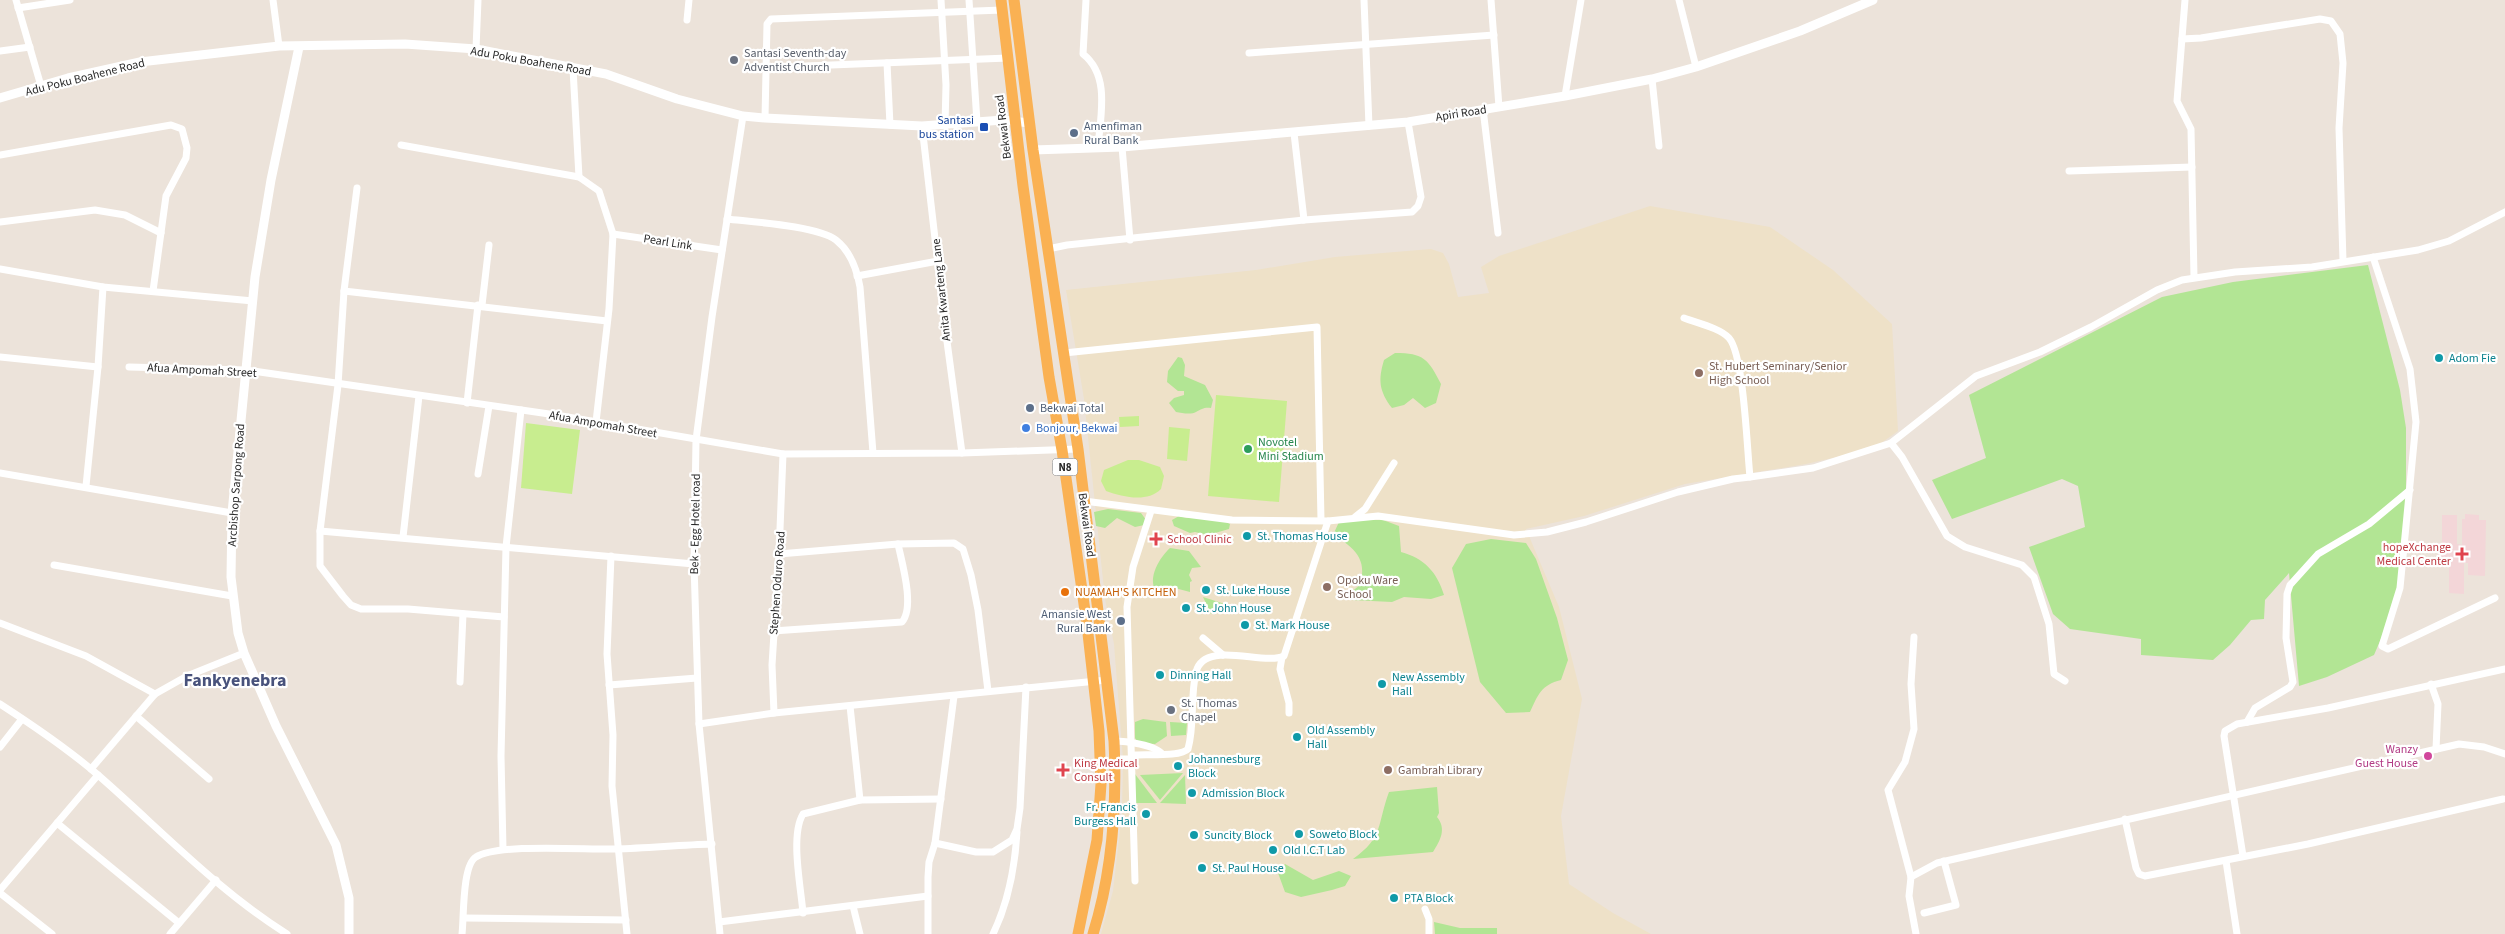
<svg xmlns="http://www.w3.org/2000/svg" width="2505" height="934" font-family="'Source Sans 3',sans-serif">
	<rect width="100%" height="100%" fill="#ece3da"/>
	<!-- education -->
	<path fill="#eee1c8" d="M1650,206l120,21 63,43 59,54 6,107 -25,18 -67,15 -121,20 -101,32 -58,13 33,78 23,92 -21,117 8,68 44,29 38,21h-550l12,-43 9,-78 1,-54 -9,-115 -9,-45 -21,-200 -18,-109 190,-20 79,-13 96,-8 12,4 6,11 9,33 31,-4 -8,-26 18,-11z"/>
	<!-- medical -->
	<path fill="#f3d6d8" d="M2465,514l14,1v5h7l-1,56 -17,-1v-12h-4v31l-15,-1v-27l-11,-1v-22h4v-28h15v29l5,1v-26h3z"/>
	<!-- green -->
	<g fill="#b2e594">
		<path d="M2368,265l32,125 6,38v92l-4,51 -13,49 -15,35 -47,22 -28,9 -10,-113 -24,27 -1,19 -13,1 -21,25 -17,15 -72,-5v-16l-71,-10 -17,-15 -24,-67 56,-20 -7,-41 -16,-7 -110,40 -20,-39 54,-22 -17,-63 193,-98 71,-15z"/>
		<path d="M1395,353c29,0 33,6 46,31l-5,19 -11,5 -12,-10 -9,7 -12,3c-13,-17 -14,-28 -8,-48z"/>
		<path d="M1178,357l4,1 3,7 -1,11 21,9 8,15 -2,8c-7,-1 -9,1 -15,4 -5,3 -14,1 -20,0l-7,-9 5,-5 10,-3v-4h-6l-11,-9 1,-11z"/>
		<path d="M1108,509l33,4 8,11 -14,3 -18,-9 -12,10 -9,-2 -2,-14z"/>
		<path d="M1179,516l8,2 8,-2 31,6 4,2 -1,5 -21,6 -13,-3 -5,1 -16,-7 -2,-6z"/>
		<path d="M1361,520h22l16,6 2,26c23,6 36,20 43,43l-13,4 -27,-2 -12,5 -41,-2 -1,-7 10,-8c8,-26 -6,-38 -27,-50l6,-13z"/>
		<path d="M1491,539l35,4 10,16 21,59 11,42 -7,20c-20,5 -23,15 -31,32l-24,1 -26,-31 -28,-114 14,-24z"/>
		<path d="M1170,548l19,3 12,16 -9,1 -3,7 3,6 -2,1v10l-19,-5 -15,4c-9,-13 4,-34 14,-43z"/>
		<path d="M1203,597l25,8 -17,9z"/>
		<path d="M1143,719l23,3 1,14 -12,8 -17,-1 -3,-5v-16z"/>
		<path d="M1170,722l17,1 -1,12 -15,1z"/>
		<path d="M1183,773l-23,27 -20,-25z"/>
		<path d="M1135,774l22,29h-22z"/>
		<path d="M1185,775l1,29 -26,-1z"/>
		<path d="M1437,787l2,26 -2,4c10,12 3,24 -4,35l-80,7c31,-22 24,-35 36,-67z"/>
		<path d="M1285,864l28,16 26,-9 12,5 -6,10 -13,4 -31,7 -16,-5 -7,-19z"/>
		<path d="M1434,922l26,6h37v6h-62z"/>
	</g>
	<!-- pitch -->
	<g fill="#c8ed8f">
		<path d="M1216,395l71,6 -8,101 -71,-6z"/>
		<path d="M1139,416v10l-19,1 -1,-10z"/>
		<path d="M526,423l54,7 -8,64 -51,-6z"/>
		<path d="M1169,427l21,2 -3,32 -20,-2z"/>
		<path d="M1128,460h11l21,7 4,9 -3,13c-14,14 -38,8 -55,2l-5,-10 3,-11z"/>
	</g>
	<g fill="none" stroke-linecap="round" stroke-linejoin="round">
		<!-- minor -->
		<g stroke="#fff" stroke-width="7">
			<path d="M16,0l25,86"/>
			<path d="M273,0l6,46"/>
			<path d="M941,0l5,85 -1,40"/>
			<path d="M969,0l8,122"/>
			<path d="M1086,0l-3,54c28,22 17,63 15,94"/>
			<path d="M1364,0l5,126"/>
			<path d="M1491,0l8,107"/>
			<path d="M1679,0l17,67"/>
			<path d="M2185,0l-8,101 14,28 3,148"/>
			<path d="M18,8l52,-8"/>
			<path d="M687,20l2,-20"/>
			<path d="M2182,39l19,-1 119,-19 11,2 9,13 3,29 -4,65 4,133"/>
			<path d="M476,49l2,-49"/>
			<path d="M0,51l30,-4"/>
			<path d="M1249,53l245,-18"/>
			<path d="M887,63l3,62"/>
			<path d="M806,66l202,-8"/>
			<path d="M573,69l6,108 20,14 14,43 -4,75 -13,113"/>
			<path d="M1652,79l7,67"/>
			<path d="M1565,96l16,-96"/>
			<path d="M1483,109l15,124"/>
			<path d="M765,118l2,-94 4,-5 231,-9"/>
			<path d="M922,126l24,208 16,119"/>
			<path d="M1294,133l10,87"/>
			<path d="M401,145l178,32"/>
			<path d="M1122,147l8,93"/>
			<path d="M0,155l171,-30 11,4 5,19 -1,10 -20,38 -13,95"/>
			<path d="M2069,171l123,-4"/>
			<path d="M357,188l-13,103 -6,94 -18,146v35l23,30 8,9 10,4h47l96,8"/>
			<path d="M727,219c26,3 91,7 109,21 14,11 21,30 24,47l13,166"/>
			<path d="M0,222l95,-12 30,5 36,18"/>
			<path d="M613,234l109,16"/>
			<path d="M1048,249l19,-4 237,-25 108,-8 6,-6 3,-9 -13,-75"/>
			<path d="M2373,257l37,112 6,53 -16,166 -18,58 6,3 107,-51"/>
			<path d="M0,269l103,18 150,14"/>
			<path d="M857,276l81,-15"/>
			<path d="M344,291l263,30"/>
			<path d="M482,305l7,-60"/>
			<path d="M1064,353l253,-26 4,193"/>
			<path d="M0,357l98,10"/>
			<path d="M129,367l117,3 310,45 227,39 179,-1 116,-4"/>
			<path d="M467,403l11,-98"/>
			<path d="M1891,443l85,-67 64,-24 51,-25 66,-37 25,-10 53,-8 77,-5 106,-17 31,-9 56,-29"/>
			<path d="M0,473l232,40"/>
			<path d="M478,474l11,-68"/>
			<path d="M1750,477l63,-9 78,-25 11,14 45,79 18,11 57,18 12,12 15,47 5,50 11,7"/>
			<path d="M86,486l12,-119 5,-80"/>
			<path d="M1084,501l148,19 96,1 50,-5 136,19 33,-3 39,-10 92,-30 55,-13 17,-2c-3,-27 -6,-122 -21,-139 -9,-10 -32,-15 -45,-20"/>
			<path d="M1355,517l10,-8 29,-46"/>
			<path d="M320,531l374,33"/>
			<path d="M403,537l16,-141"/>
			<path d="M779,554l119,-10 56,-1 9,6 8,26 7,35 10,81"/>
			<path d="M611,556l-4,98 6,81 -1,51 15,148"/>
			<path d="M54,565l178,31"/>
			<path d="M0,623l86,33 69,38"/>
			<path d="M773,631l129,-9c13,-15 0,-59 -4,-78"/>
			<path d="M1203,638l20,17"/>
			<path d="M1282,657l-2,12 9,34v10"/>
			<path d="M460,682l3,-68"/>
			<path d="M2431,684l7,20 -2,45"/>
			<path d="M609,685l88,-7"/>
			<path d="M0,704c34,22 68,45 98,71 62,54 119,115 189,159"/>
			<path d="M850,706l10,94"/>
			<path d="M774,713l-2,-48 7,-111 4,-100"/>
			<path d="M136,716l73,63"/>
			<path d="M2247,722l8,-14 35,-21 3,-5 -7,-44 1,-44 3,-9 28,-31 51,-30 41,-34"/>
			<path d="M699,724l75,-11 333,-33"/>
			<path d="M1114,741c11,0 42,4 48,13"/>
			<path d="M0,747l22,-28"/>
			<path d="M1115,759h16l4,-4c12,-1 46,2 53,-6 7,-25 2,-52 8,-77 8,-33 68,-6 88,-16l44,-135"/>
			<path d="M91,769l64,-75 32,-18 57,-23"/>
			<path d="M2125,819l11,49 3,6 6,2 163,-32 195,-45"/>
			<path d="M57,823l122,100"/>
			<path d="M935,843l41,9h17l19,-12 5,-11 3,-21 6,-121"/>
			<path d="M503,849l-2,-93 5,-209 15,-137"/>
			<path d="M2243,856l-19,-120 1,-5 12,-7 91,-16 177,-39"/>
			<path d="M2226,861l11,73"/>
			<path d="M1911,877l-23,-87 17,-28 9,-33 -3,-45 3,-47"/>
			<path d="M1135,881l-8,-274 6,-40 18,-56"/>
			<path d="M0,890l98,-115"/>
			<path d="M0,893l52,41"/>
			<path d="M853,906l7,28"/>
			<path d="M1425,909l4,10v15"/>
			<path d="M803,913c-2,-25 -13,-78 0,-99l57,-14 81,-1"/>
			<path d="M1924,913l32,-8 -12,-44"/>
			<path d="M464,918l162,2"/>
			<path d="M719,922l209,-26"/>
			<path d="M170,934l46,-54"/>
			<path d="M462,934c2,-16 0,-69 14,-77 22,-14 111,-7 140,-8 32,-1 64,-4 96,-5"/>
			<path d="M720,934l-21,-210 -5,-160 2,-124 16,-123 31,-201"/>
			<path d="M928,934v-57l1,-15 6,-19 19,-147"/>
			<path d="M993,934c15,-31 22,-68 24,-102"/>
			<path d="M1916,934l-7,-38 2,-19 26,-14 522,-119 25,3 21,7"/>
		</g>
		<!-- tertiary -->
		<g stroke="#fff" stroke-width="9">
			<path d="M299,47l-28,133 -16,97 -23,236 -1,64 7,56 6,20 32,73 60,119 13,53v36"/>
			<path d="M0,98l68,-20 72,-16 139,-16 126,-2 71,5 130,25 71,25 66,17 22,2 157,8 81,-6 27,3"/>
			<path d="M1033,150l89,-3 286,-25 157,-26 87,-17 44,-12 104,-36 73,-31"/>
		</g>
		<!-- trunk -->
		<g stroke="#fab153" stroke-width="11">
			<path d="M1001,0l22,186 26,191 13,73 25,175 12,106 2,53 -4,56 -19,94"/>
			<path d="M1014,0l19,150 45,299 36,292c3,64 -2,132 -21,193"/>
		</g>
	</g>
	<!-- markers -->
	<g fill="#6b7280" stroke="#fff" stroke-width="2">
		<circle cx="734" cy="60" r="5"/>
		<circle cx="1171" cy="710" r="5"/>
	</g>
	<rect fill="#1a4fb4" stroke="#fff" stroke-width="2" x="979" y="122" width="10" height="10" rx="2.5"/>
	<g fill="#5c6f8a" stroke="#fff" stroke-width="2">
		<circle cx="1074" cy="133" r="5"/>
		<circle cx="1030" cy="408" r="5"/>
		<circle cx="1121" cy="621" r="5"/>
	</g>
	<g fill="#0f9aa8" stroke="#fff" stroke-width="2">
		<circle cx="2439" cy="358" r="5"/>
		<circle cx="1247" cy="536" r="5"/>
		<circle cx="1206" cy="590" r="5"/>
		<circle cx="1186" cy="608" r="5"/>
		<circle cx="1245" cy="625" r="5"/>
		<circle cx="1160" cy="675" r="5"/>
		<circle cx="1382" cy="684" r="5"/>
		<circle cx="1297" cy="737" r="5"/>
		<circle cx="1178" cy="766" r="5"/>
		<circle cx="1192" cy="793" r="5"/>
		<circle cx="1146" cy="814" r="5"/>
		<circle cx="1299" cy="834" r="5"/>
		<circle cx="1194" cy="835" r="5"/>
		<circle cx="1273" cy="850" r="5"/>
		<circle cx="1202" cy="868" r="5"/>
		<circle cx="1394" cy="898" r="5"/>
	</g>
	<g fill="#8d6e63" stroke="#fff" stroke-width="2">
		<circle cx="1699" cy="373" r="5"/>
		<circle cx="1327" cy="587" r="5"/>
		<circle cx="1388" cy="770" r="5"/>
	</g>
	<circle fill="#3f7fe0" stroke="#fff" stroke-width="2" cx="1026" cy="428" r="5"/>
	<circle fill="#2e9e5b" stroke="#fff" stroke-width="2" cx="1248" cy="449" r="5"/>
	<g fill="#e0444e" stroke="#fff" stroke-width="2">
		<path d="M1153.5 531.5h5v5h5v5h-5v5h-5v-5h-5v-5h5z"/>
		<path d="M2459.5 546.5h5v5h5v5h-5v5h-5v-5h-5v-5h5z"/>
		<path d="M1060.5 762.5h5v5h5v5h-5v5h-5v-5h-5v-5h5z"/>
	</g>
	<circle fill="#e8710a" stroke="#fff" stroke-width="2" cx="1065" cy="592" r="5"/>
	<circle fill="#d1479c" stroke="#fff" stroke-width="2" cx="2428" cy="756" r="5"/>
	<g text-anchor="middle" stroke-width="4.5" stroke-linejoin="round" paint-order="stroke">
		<!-- shield labels -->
		<rect fill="#fff" stroke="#696969" stroke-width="1" x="1052.5" y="458.5" width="25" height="17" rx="4"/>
		<g font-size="11" font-weight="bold" fill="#292929">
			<text x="1065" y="471">N8</text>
		</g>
		<!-- worship labels -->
		<g font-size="12" fill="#5b616d" stroke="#fff" text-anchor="start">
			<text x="744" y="57">Santasi Seventh-day<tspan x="744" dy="14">Adventist Church</tspan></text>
			<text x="1181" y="707">St. Thomas<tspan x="1181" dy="14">Chapel</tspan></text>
		</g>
		<!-- street labels -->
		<g font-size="12" fill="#292929" stroke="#fff">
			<text transform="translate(531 61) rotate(10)" y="4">Adu Poku Boahene Road</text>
			<text transform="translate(85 77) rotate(-14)" y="4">Adu Poku Boahene Road</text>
			<text transform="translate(1461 113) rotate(-9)" y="4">Apiri Road</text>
			<text transform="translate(1003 127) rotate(-97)" y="4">Bekwai Road</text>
			<text transform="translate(668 242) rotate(9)" y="4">Pearl Link</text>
			<text transform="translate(941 290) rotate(-96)" y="4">Anita Kwarteng Lane</text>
			<text transform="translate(202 370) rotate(3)" y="4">Afua Ampomah Street</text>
			<text transform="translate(603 424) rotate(10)" y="4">Afua Ampomah Street</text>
			<text transform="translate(236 485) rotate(-86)" y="4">Arcbishop Sarpong Road</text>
			<text transform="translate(695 524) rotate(-89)" y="4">Bek - Egg Hotel road</text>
			<text transform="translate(1087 525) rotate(82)" y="4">Bekwai Road</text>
			<text transform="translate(777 583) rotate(-86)" y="4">Stephen Oduro Road</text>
		</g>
		<!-- transit labels -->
		<g font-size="12" fill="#164399" stroke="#fff" text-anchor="end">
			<text x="974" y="124">Santasi<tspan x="974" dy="14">bus station</tspan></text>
		</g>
		<!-- service labels -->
		<g font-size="12" fill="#4e5e75" stroke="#fff" text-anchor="start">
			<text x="1084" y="130">Amenfiman<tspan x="1084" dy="14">Rural Bank</tspan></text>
			<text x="1040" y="412">Bekwai Total</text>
			<text x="1111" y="618" text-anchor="end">Amansie West<tspan x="1111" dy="14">Rural Bank</tspan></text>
		</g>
		<!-- culture labels -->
		<g font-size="12" fill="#0d838f" stroke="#fff" text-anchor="start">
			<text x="2449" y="362">Adom Fie</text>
			<text x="1257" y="540">St. Thomas House</text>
			<text x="1216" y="594">St. Luke House</text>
			<text x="1196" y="612">St. John House</text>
			<text x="1255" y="629">St. Mark House</text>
			<text x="1170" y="679">Dinning Hall</text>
			<text x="1392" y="681">New Assembly<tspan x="1392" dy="14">Hall</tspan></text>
			<text x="1307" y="734">Old Assembly<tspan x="1307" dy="14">Hall</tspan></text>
			<text x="1188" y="763">Johannesburg<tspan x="1188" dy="14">Block</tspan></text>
			<text x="1202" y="797">Admission Block</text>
			<text x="1136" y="811" text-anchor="end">Fr. Francis<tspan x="1136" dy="14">Burgess Hall</tspan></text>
			<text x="1309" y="838">Soweto Block</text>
			<text x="1204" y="839">Suncity Block</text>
			<text x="1283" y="854">Old I.C.T Lab</text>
			<text x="1212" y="872">St. Paul House</text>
			<text x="1404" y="902">PTA Block</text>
		</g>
		<!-- education labels -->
		<g font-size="12" fill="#785e54" stroke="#fff" text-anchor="start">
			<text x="1709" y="370">St. Hubert Seminary/Senior<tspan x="1709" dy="14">High School</tspan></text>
			<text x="1337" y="584">Opoku Ware<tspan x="1337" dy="14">School</tspan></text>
			<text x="1398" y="774">Gambrah Library</text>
		</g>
		<!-- shop labels -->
		<g font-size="12" fill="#366cbe" stroke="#fff" text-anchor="start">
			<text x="1036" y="432">Bonjour, Bekwai</text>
		</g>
		<!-- leisure labels -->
		<g font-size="12" fill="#27864d" stroke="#fff" text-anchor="start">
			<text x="1258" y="446">Novotel<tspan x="1258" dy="14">Mini Stadium</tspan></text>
		</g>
		<!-- health labels -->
		<g font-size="12" fill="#be3a42" stroke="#fff" text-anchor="start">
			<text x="1167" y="543">School Clinic</text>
			<text x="2451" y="551" text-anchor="end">hopeXchange<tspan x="2451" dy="14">Medical Center</tspan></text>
			<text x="1074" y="767">King Medical<tspan x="1074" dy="14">Consult</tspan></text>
		</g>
		<!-- food labels -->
		<g font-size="12" fill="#c56008" stroke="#fff" text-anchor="start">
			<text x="1075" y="596">NUAMAH'S KITCHEN</text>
		</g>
		<!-- hotel labels -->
		<g font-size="12" fill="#b23c85" stroke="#fff" text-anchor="end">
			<text x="2418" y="753">Wanzy<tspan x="2418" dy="14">Guest House</tspan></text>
		</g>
		<!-- district labels -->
		<g font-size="18" font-weight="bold" fill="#48527b" stroke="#fff">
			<text x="235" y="686">Fankyenebra</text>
		</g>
	</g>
</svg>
